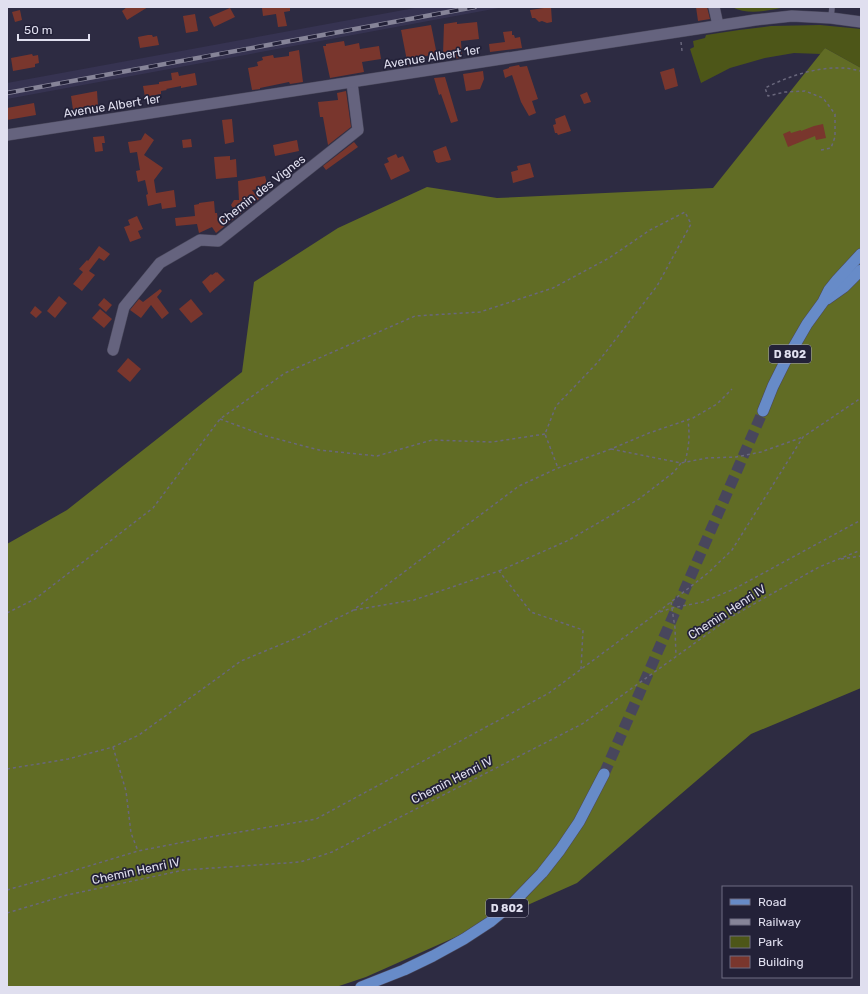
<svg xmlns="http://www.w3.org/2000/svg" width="868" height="994" font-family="Rubik,sans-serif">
	<rect width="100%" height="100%" fill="#2d2b42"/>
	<!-- built -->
	<path fill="#363351" d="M420,7h84l-497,92v-16z"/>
	<!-- green -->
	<g fill="#4d5618">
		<path d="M732,7h55c-18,3 -38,9 -55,0z"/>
		<path d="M820,25l41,4v39l-36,-20 -4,6 -27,-1 -29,5 -35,10 -29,15 -11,-34 4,-2 -1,-6 12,-3 1,-3 33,-5 32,-4z"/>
	</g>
	<!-- forest -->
	<path fill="#616c25" d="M825,48l36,20v620l-110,46 -174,149 -211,94 -30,10h-329v-443l60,-34 175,-138 12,-90 84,-54 89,-41 70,11 216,-10z"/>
	<!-- building -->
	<g fill="#79362d">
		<path d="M127,7h21l-21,13 -5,-9z"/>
		<path d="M267,7h23v4l-6,1 3,14 -9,1 -2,-13 -13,2 -1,-8z"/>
		<path d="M551,7l1,15 -5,1 -5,-2 -3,1 -4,-4h-3l-2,-8z"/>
		<path d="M696,7h11l3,12 -12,2z"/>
		<path d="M230,8l5,9 -21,10 -5,-10z"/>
		<path d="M20,10l2,10 -7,2 -3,-10z"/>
		<path d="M195,14l3,17 -12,2 -3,-17z"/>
		<path d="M457,22v2l20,-2 2,17 -18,2 1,17 -16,1v-5h-3l1,-30z"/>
		<path d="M431,25l6,30 -12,1v1l-10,1 1,6 -8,2 -7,-36z"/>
		<path d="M512,31v4h2l1,3 5,-1 2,11 -32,4 -1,-8 16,-2 -2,-10z"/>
		<path d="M148,35h4l1,2 4,-1 2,9 -19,3 -2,-11z"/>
		<path d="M344,41l1,5 14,-3 1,6 19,-3 2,13 -19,3 2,10 -34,6 -7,-32h3v-2z"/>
		<path d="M299,50l4,32 -13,2 -1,-2 -29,6v1l-8,1 -4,-22 10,-2 -1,-4 6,-2 -1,-3 11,-2 1,3 15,-2v-4z"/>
		<path d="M32,54l1,2 5,-1 1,8 -4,1v3l-22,4 -2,-13z"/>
		<path d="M519,65l1,2 7,-1 11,33 -6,2 4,12 -7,3 -8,-14 -9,-27 -7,3 -2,-8 6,-2v-1z"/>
		<path d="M674,68l4,18 -13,4 -5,-18z"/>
		<path d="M483,71l1,8 -4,10 -14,2 -3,-17z"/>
		<path d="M178,72l1,4 16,-3 2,12 -16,3v-2l-15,3 1,1 -6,1v3l-16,3 -2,-11 16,-2v-2l13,-2 -1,-7z"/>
		<path d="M445,77l13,44 -7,2 -10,-29 -2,1 -5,-17z"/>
		<path d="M97,91l1,15 -25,4 -2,-14z"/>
		<path d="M346,91l5,36 -23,18 -5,-28h-3l-2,-15 20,-2 -1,-7z"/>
		<path d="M587,92l4,10 -7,2 -4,-9z"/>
		<path d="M34,103l2,12 -29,5v-12z"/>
		<path d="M565,115l6,16 -13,4 -1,-2h-2l-2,-8 3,-1 -1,-5z"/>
		<path d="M232,119l2,23 -9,2 -3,-24z"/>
		<path d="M823,124l3,14 -10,2 -1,-4 -27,11 -5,-13 7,-3 1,2 10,-3v1l13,-5z"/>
		<path d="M145,133l9,7 -10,15 19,13 -9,12 2,13 18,-3 2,17 -14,2 -1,-6 -13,3 -2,-11 2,-1 -3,-14 -7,2 -2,-11 4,-1 -3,-18 -7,1 -2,-11 13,-2z"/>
		<path d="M104,136l1,7h-3l1,8 -8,1 -2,-15z"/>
		<path d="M191,139l1,8 -9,1 -1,-8z"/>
		<path d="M297,140l2,11 -24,5 -2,-11z"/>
		<path d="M354,142l4,5 -32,23 -3,-4z"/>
		<path d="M446,146l5,14 -13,3 -1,-1h-1l-3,-11z"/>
		<path d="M396,154l2,4 5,-2 7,15 -19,9 -7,-16 5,-2 -2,-4z"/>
		<path d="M230,156v4l6,-1 1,18 -21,2 -2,-22z"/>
		<path d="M530,163l4,14 -21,6 -2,-11 7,-2 -1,-4z"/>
		<path d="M265,176l3,11 -16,3 7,9 -43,34 -4,-6 -13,6 -2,-9 -21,2 -1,-8 20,-2 -1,-11 5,-1v-1l15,-2 1,12h2l1,8 16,-11 -3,-5 3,-5h5l-1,-19z"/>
		<path d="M137,216l6,13 -5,2 3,7 -11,4 -6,-15 6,-2 -2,-5z"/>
		<path d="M99,246l11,8 -6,7 -5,-3 -10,13 6,4 -13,16 -9,-7 10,-12 -4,-3 8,-9 1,1z"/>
		<path d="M216,272v1l1,-1 8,8 -15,13 -8,-11 9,-8 1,1z"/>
		<path d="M160,289l2,2 -5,6 12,16 -7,6 -11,-14 -10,13 -11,-8 9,-11 4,3z"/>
		<path d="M59,296l8,7 -12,15 -8,-7z"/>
		<path d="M104,298l8,7 -6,7 -8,-7z"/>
		<path d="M191,299l12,15 -12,9 -12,-14z"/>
		<path d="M35,306l7,6 -6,6 -6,-5z"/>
		<path d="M100,309l12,10 -8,9 -12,-10z"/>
		<path d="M128,358l13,11 -11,13 -13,-11z"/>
	</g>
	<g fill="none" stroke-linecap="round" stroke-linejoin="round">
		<!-- primary-tunnel -->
		<path stroke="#48465c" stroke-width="11" stroke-dasharray="11 5.5" stroke-linecap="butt" d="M604,774l159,-363"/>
		<defs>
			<path id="service" d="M831,18l1,-11"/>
			<g id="minor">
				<path d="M714,7l4,18"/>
				<path d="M113,350l11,-43 36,-44 40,-23 18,1 140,-111 -6,-47"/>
			</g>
			<path id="secondary" d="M7,135l748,-115 37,-4 39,2 30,4"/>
			<g id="primary">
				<path d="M827,299l17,-12 17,-17"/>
				<path d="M763,411l10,-25 12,-24 22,-38 16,-22 6,-12 8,-10 24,-26"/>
				<path d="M361,987l43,-17 29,-14 31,-17 26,-17 23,-19 29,-30 18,-23 19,-28 25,-48"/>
			</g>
		</defs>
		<!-- service casing -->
		<use href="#service" stroke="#4a485c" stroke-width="6"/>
		<!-- minor casing -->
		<use href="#minor" stroke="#4a485c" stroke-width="12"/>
		<!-- secondary casing -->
		<use href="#secondary" stroke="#4a485c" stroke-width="12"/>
		<!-- primary casing -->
		<use href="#primary" stroke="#4a485c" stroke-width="12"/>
		<!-- path -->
		<g stroke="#69677c" stroke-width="1.5" stroke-dasharray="3 3" stroke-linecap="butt">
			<path d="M681,42l1,9"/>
			<path d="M821,150l10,-2 4,-11v-23l-12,-16 -18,-7 -20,1 -17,4 -3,-8c24,-12 51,-21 78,-20 6,0 12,2 18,3"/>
			<path d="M220,419l46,17 53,14 58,6 55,-16 60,2 53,-8"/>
			<path d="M611,449l70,14 26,-5 29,-1 25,-5 42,-15"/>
			<path d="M685,462c4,-16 5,-25 3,-42l1,-1"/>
			<path d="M841,559l20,-3"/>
			<path d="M499,571l70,-31 70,-41 35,-27 7,-9"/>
			<path d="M671,602l4,26 1,28"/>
			<path d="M354,610l60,-10 85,-29 32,41 52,18 -2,39"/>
			<path d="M658,612l50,-39 24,-23 71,-113 58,-39"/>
			<path d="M7,613l28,-14 118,-91 67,-89 65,-46 130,-57 65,-4 73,-24 56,-30 41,-28 35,-18 6,12 -34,62 -59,76 -42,44 -11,28 13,34"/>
			<path d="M113,747l13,44 5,42 7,18"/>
			<path d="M7,769l61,-10 45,-12 26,-12 102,-74 58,-24 53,-26 167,-125 39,-18 53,-19 38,-16 44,-15 24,-14 15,-15"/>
			<path d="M7,890l59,-17 72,-22 72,-14 106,-18 233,-126 108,-80 15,-5 31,-6 31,-13 127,-69"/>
			<path d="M7,913l60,-18 117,-25 116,-8 17,-5 15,-5 250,-128 149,-107 88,-50 42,-17"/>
		</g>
		<!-- service -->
		<use href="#service" stroke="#65637e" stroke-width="5.5"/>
		<!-- minor -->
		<use href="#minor" stroke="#65637e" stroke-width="11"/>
		<!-- secondary -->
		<use href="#secondary" stroke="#65637e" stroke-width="11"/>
		<!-- primary -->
		<use href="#primary" stroke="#678bc8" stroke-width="11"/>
		<defs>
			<path id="rail" d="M7,93l468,-86"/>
		</defs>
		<!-- rail casing -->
		<use href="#rail" stroke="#868498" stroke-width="4.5"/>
		<!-- rail -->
		<use href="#rail" stroke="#232138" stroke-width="3" stroke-dasharray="9" stroke-linecap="butt"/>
	</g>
	<g text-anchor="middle" stroke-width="3.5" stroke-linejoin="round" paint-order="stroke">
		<!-- shield labels -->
		<g fill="#232138" stroke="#a7a6b8" stroke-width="1">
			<rect x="769" y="345" width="42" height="18" rx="3"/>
			<rect x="486" y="899" width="42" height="18" rx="3"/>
		</g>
		<g font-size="11" font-weight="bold" fill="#e0dfef">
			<text x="790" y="358">D 802</text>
			<text x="507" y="912">D 802</text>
		</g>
		<!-- street labels -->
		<g font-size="12" fill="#e0dfef" stroke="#232138">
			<text transform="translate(432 57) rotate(-9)" y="4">Avenue Albert 1er</text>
			<text transform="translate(112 106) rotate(-9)" y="4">Avenue Albert 1er</text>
			<text transform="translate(262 190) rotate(-38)" y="4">Chemin des Vignes</text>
			<text transform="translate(727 612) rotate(-33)" y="4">Chemin Henri IV</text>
			<text transform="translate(452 780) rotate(-27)" y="4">Chemin Henri IV</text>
			<text transform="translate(136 871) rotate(-12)" y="4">Chemin Henri IV</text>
		</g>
	</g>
	<!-- border -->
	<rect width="868" height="994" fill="none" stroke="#e0dfef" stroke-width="16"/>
	<!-- legend -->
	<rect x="722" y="886" width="130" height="92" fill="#232138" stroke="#6f6d81"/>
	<rect x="730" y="899" width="20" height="6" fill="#678bc8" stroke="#6f6d81"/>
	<text x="758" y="906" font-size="12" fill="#e0dfef">Road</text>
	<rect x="730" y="919" width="20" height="6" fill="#868498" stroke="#6f6d81"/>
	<text x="758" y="926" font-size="12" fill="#e0dfef">Railway</text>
	<rect x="730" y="936" width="20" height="12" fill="#4d5618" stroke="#6f6d81"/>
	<text x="758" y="946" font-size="12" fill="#e0dfef">Park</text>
	<rect x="730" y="956" width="20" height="12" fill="#79362d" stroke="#6f6d81"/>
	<text x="758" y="966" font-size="12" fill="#e0dfef">Building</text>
	<!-- scale -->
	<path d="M18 34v6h71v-6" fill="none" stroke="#e0dfef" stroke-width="2"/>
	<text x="24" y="34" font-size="12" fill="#e0dfef" stroke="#232138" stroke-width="3" paint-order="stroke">50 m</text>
</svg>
